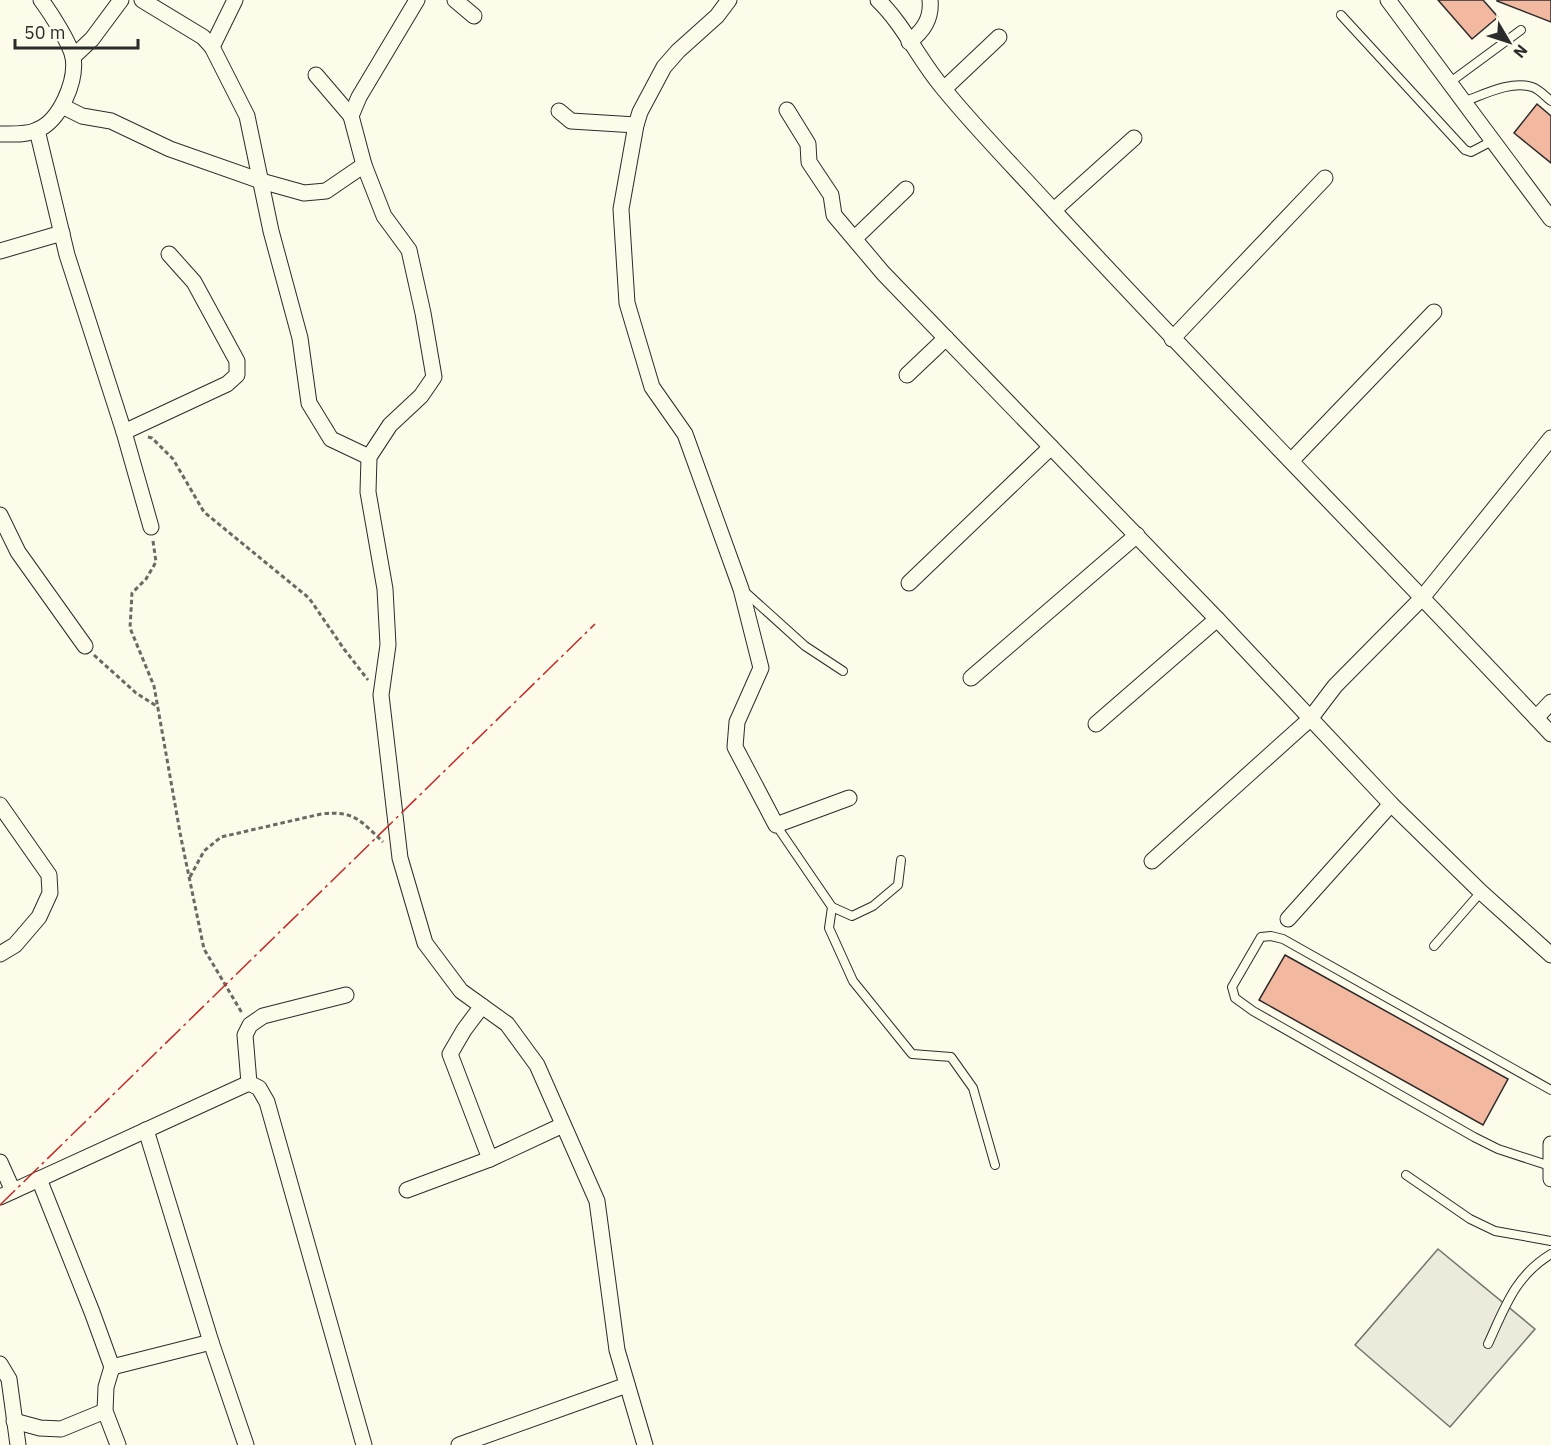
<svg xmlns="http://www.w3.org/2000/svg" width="1551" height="1445" font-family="'IBM Plex Sans',sans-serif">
	<rect width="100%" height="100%" fill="#fdfbea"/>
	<!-- parking -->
	<path fill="#eceadb" stroke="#74746e" stroke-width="1.5" d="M1438,1249l97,80 -85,98 -95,-82z"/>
	<!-- building -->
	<g fill="#f2b8a0" stroke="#2b2b2b" stroke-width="1.5">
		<path d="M1438,0h45l15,17 -26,22z"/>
		<path d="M1497,0h54v22l-54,-21z"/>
		<path d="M1537,104l14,12v47l-37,-30z"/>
		<path d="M1285,955l223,124 -25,46 -224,-125z"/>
	</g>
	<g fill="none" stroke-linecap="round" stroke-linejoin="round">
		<defs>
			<g id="lane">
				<path d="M1341,15l124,135 6,2 21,-11"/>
				<path d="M1449,83l72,-53"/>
				<path d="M1463,102c20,-7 48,-22 69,-15 7,2 13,9 19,14"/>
				<path d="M744,591l61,55 38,25"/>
				<path d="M776,825l56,82 -3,21 24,53 59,73 39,3 22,31 22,77"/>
				<path d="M832,907l20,9 21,-10 25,-21 3,-25"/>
				<path d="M1434,946l47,-54"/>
				<path d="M1550,1166l-52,-17 -24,-12 -221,-126 -18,-13 -3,-11 29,-50 10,-1 12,3 268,151"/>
				<path d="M1406,1175l64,44 25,12 56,10"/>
				<path d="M1488,1344c17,-37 27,-68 63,-90"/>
			</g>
			<g id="street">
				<path d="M142,0l61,37 9,10 35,69 24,115 29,107 9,65 22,36 38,18"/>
				<path d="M417,0l-58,97 -8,19 13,49 20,51 25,34 14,63 11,64 -13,19 -31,29 -21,32 -1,35 17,97 3,56 -7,50 19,163 25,85 36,48 46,33 30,41 60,136 20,149 28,95"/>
				<path d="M455,0l19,16"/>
				<path d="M729,0l-12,16 -39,35 -14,16 -24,45 -4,13 -15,84 6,94 25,84 33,47 56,155 20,79 -24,54 -2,25 41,78 73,-27"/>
				<path d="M878,0c26,25 41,60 65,88 35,43 74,82 111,123 163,177 333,347 497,523"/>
				<path d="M1388,0l163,219"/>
				<path d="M909,42c14,-11 23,-23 21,-42"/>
				<path d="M212,47l23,-47"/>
				<path d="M73,57l19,-18 29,-39"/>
				<path d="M316,75l35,41"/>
				<path d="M944,89l55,-52"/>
				<path d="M62,106l20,10 29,5 59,28 91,32 43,12 22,-2 38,-26"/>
				<path d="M787,110l21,34 1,18 22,33 3,20 49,58 334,346 174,185 90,88 70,63"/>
				<path d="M559,111l12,10 65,4"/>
				<path d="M37,130l30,125 57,177 27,95"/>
				<path d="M0,134c12,0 27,1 37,-4 23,-9 40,-49 36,-73 -3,-14 -23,-45 -32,-57"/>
				<path d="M1054,210l80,-72"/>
				<path d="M855,238l51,-49"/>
				<path d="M0,251l62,-18"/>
				<path d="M1172,339l153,-161"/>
				<path d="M907,375l39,-37"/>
				<path d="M124,432l103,-48 10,-9v-14l-43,-79 -25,-28"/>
				<path d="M1291,461l143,-149"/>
				<path d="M0,515l18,37 67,94"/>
				<path d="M909,583l142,-136"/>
				<path d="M971,678l166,-143"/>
				<path d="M1536,718l15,-16"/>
				<path d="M1096,724l121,-105"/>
				<path d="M0,805l49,70 1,18 -11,24 -24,28 -15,9"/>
				<path d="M1152,861l158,-142 25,-33 87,-88 129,-160"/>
				<path d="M1288,919l103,-115"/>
				<path d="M482,1006l-18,24 -14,24 40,105"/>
				<path d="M249,1083l-4,-48 5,-10 13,-9 83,-21"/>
				<path d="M146,1130l65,212 35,103"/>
				<path d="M1551,1144v35"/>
				<path d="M0,1162l13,29"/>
				<path d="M39,1179l53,133 20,55 -6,20 -1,24 13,34"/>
				<path d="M407,1190l83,-31 73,-34"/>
				<path d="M0,1197l249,-114 10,5 8,14 97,343"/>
				<path d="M0,1364l9,15 9,66"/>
				<path d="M112,1367l99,-25"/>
				<path d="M14,1421l26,7 21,1 44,-18"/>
				<path d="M459,1445l168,-60"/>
			</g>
		</defs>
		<!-- lane casing -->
		<use href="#lane" stroke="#2b2b2b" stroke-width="10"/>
		<!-- street casing -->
		<use href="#street" stroke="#2b2b2b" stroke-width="17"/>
		<!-- path -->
		<g stroke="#6a6964" stroke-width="3" stroke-dasharray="4.5 3" stroke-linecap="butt">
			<path d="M148,437l4,1 21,21 31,53 105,86 35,51 24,31"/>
			<path d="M153,541l3,21 -10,17 -14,14 -2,35 24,58 27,152 23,111 38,64"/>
			<path d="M94,655l42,38 22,14"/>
			<path d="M190,877l14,-26 17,-14 100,-23c33,-4 40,7 62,28"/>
		</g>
		<!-- lane -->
		<use href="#lane" stroke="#fdfbea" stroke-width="8"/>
		<!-- street -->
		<use href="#street" stroke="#fdfbea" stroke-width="15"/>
		<!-- power -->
		<path stroke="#c62828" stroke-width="1.5" stroke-dasharray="21 4.5 3 4.5" stroke-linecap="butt" d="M0,1205l595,-581"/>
	</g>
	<!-- north arrow -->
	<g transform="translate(1509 42) rotate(129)" stroke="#fdfbea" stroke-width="4.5" paint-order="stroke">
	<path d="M0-4.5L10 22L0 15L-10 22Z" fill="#2b2b2b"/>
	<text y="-9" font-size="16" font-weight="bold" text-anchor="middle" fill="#2b2b2b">N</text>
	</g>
	<!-- scale -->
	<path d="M15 39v9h123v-9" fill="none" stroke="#2b2b2b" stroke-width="3"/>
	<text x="24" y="39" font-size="18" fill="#2b2b2b" stroke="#fdfbea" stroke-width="4.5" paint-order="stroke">50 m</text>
</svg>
